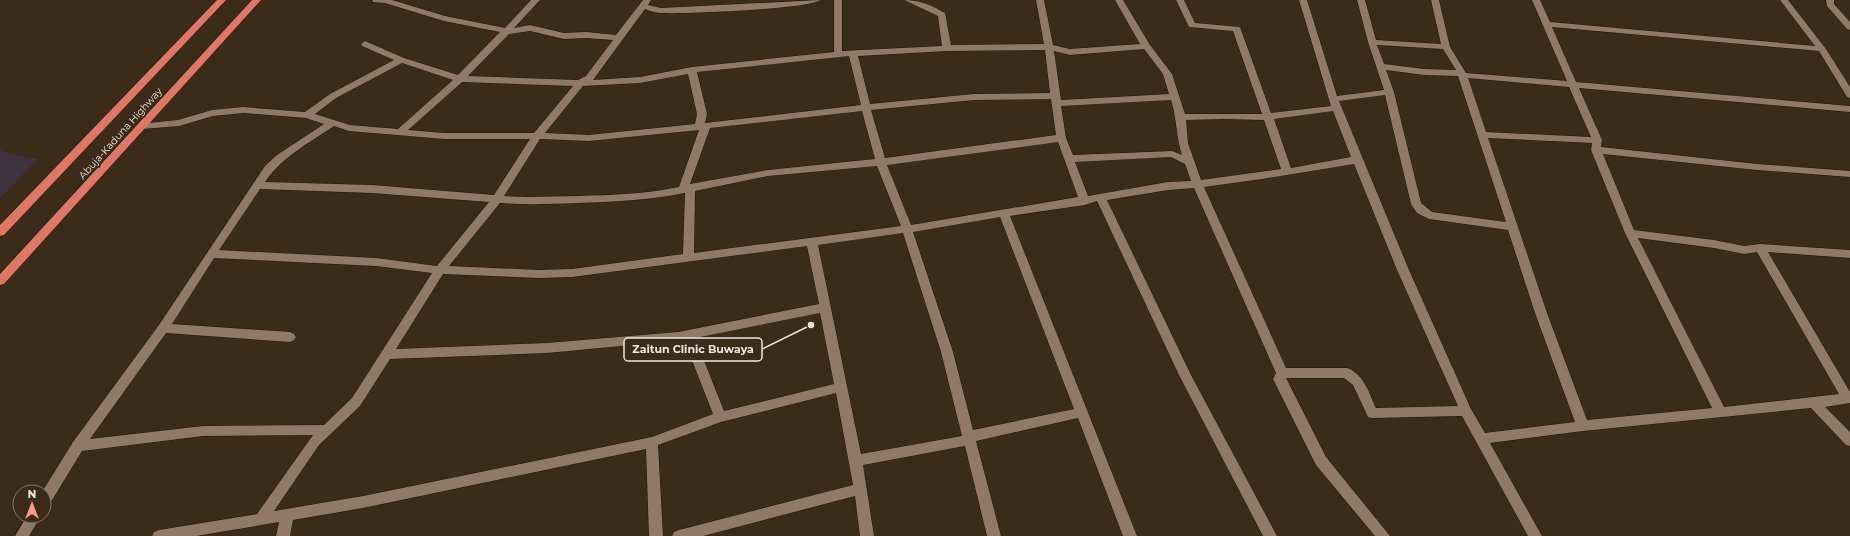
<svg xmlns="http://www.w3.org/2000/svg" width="1850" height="536" font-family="Montserrat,sans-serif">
	<rect width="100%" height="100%" fill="#3d2b1a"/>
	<!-- industrial -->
	<path fill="#3e3241" d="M0,150l6,3 32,6 -38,39z"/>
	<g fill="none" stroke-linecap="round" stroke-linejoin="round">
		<defs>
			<g id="minor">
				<path d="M372,0h20l53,16 60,12 26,-28h9l-26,28 16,-3 34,8 22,-1 30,3 27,-35h8l-3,5 13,3 159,-8c-9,9 -137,14 -158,13 -5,0 -12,-2 -17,-4l-52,71 47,-3 52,-10 142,-15v-52h8v51l100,-5 -4,-30 -34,-16c16,0 27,5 41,13l6,32 93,-1 -8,-44h8l9,45 17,4 70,-5 -25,-44h8l27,45 22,29 13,40h77l-29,-83 -44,-4 -13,-27h8l11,23 45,4 31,86 60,-7 -32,-106h8l30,96 47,-6 -16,-48 -11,-42h8l11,40 65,4 -10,-44h8l11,47 16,26 101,8 -35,-81h8l10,22 265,24 -35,-46h8l38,49 24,38v11l-3,-1 -28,-46 -267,-24 24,55 274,24v6l-271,-24 23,52 -1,7 156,17 93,7v6l-93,-7 -154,-16 31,76 80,10 30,6 16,-2 90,6v8l-82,-6 82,140v11l-25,4 25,25v14l-4,-1 -35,-37 -228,23 -93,12 52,93h-14l-66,-120 -90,2 -4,-1 -15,-32 -9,-7h-58l40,79 64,79h-15l-59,-71 -43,-86 3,-6 -82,-185 -26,2 -61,10 84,175 86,161h-14l-83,-159 -83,-176 -12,4 -75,11 127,320h-14l-45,-118 -102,23 25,95h-14l-22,-90 -102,19 11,71h-14l-5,-40 -152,40h-31l2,-4 5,-2 174,-45 -17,-92 -115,29 -63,23 5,91h-14l-3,-87 -283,59 -70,12 -3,16h-14l3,-14 -83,14h-44l2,-4 5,-2 98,-16 56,-79 -110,1 -121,15 -33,54 -5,2v-15h-2l31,-50 86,-117 106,-159 12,-11 47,-31 -18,-6 -63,-5 -30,3 -34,10 -37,3 -3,-1 -2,-2 2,-2 39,-4 34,-10 31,-3 62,5 25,-18 64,-34 -32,-14 -1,-2 4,-3 39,17 54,17 42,-43 -56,-11 -59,-18 -12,-1zM530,31l34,8 22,-1 27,2 -27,36 -8,4 -110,-4 41,-42zM1377,45l66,4 13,21 -32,-1 -40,-5zM1144,49l19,25 6,20 -108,6 -7,-49 16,4zM1045,50l5,43 -76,1 -104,10 -12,-48 89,-5zM849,56l12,49 -156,18 2,-9 -10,-42zM402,63l51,17 -55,49 -48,-4 -35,-11 21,-16zM1386,70l38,5 34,1 48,146 -74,-10 -11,-9 -27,-111zM688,74l9,40 -2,10 -106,11 -44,-2 38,-47 57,-3zM1468,78l101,9 22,50 -105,-5zM462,82l111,4 -39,47h-90l-36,-3zM1385,95l26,109 6,9 12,6 79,11 27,83 40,109 -90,11 -14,-24 -62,-139 -70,-169zM1051,99l5,36 -171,23 -14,-48 103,-10zM1171,100c6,18 5,37 11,55l-10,-4 -99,4 -7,-17 -5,-32zM862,111l13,48 -107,11 -78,14 20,-56zM1333,111l18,46 -60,11 -17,-49zM1225,119l39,1 17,49 -80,11 -13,-37 -2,-23zM334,126l15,5 95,8h86l-36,56 -122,-10 -107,-3c17,-25 44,-39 69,-56zM699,130l-20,57c-33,7 -67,8 -101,9 -25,0 -49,2 -74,0l36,-57 49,2zM1488,138l104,5 -1,7 34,83 87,175 -125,12 -40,-107zM1058,142l20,55 -167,28 -24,-60zM1171,157l14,7 6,17 -23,1 -80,14 -13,-34zM1354,164l43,106 61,136 -82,2c-7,-15 -12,-34 -29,-40h-61l-82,-181 58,-8zM877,166l24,60 -207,27 1,-62 73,-15zM260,189l112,4 117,9 -52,64 -61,-8 -157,-8zM685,193l-2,61 -111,15 -33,1 -90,-4 51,-63c26,2 51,1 77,0 36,-1 72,-3 108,-10zM1000,217l74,192 -101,21 -20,-78 -40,-120zM903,233l38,119 21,84 -101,18 -43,-209zM1638,238l76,10 30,6 13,-2 82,142 -115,13zM807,246l12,58 -141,28 -131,11 -151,6 47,-75 96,4 33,-1zM214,258l162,8 56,7 -80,125 -28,27 -121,1 -113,13 76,-106 124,9 4,-2 2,-3 -2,-3 -4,-2 -118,-8zM820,313l14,71 -110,27 -29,-73zM684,340l29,74 -61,23 -289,59 -89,15 45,-66 41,-39 30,-47 157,-6z"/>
				<path d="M1826,0h8v4l16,18v8l-3,-1 -20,-23z"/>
				<path d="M27,516h14l-12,20h-14z"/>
			</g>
			<g id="trunk">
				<path d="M217,0h9l-222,235 -4,1v-11z"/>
				<path d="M252,0h9l-257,284 -4,1v-11z"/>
			</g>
		</defs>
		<!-- minor casing -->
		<use href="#minor" stroke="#241304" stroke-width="1"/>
		<!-- trunk casing -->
		<use href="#trunk" stroke="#241304" stroke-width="1"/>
		<!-- minor -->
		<use href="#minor" fill="#907a67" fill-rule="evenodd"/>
		<!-- trunk -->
		<use href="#trunk" fill="#dd7868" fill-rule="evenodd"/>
	</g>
	<g text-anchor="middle" stroke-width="4" stroke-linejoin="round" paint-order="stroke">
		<!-- street labels -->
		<g font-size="10" fill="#f2e6dc" stroke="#3d2b1a">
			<text transform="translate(120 133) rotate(-48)" y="4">Abuja-Kaduna Highway</text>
		</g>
	</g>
	<!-- callouts -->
	<path fill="none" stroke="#f2e6dc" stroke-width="1.5" d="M811 325L762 349"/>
	<circle fill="#f2e6dc" stroke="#3d2b1a" stroke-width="1.5" cx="811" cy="325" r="4"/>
	<rect fill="#3d2b1a" stroke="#f2e6dc" stroke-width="1.5" x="624" y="338" width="138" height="23" rx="4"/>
	<g font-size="11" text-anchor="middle" font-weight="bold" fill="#f2e6dc">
		<text x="693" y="353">Zaitun Clinic Buwaya</text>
	</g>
	<!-- north arrow -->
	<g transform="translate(32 504)"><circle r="19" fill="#3d2b1a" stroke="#857668"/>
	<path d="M0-3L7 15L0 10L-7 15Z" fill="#f49d8b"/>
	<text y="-6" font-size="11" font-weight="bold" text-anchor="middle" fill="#f2e6dc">N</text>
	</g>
</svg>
